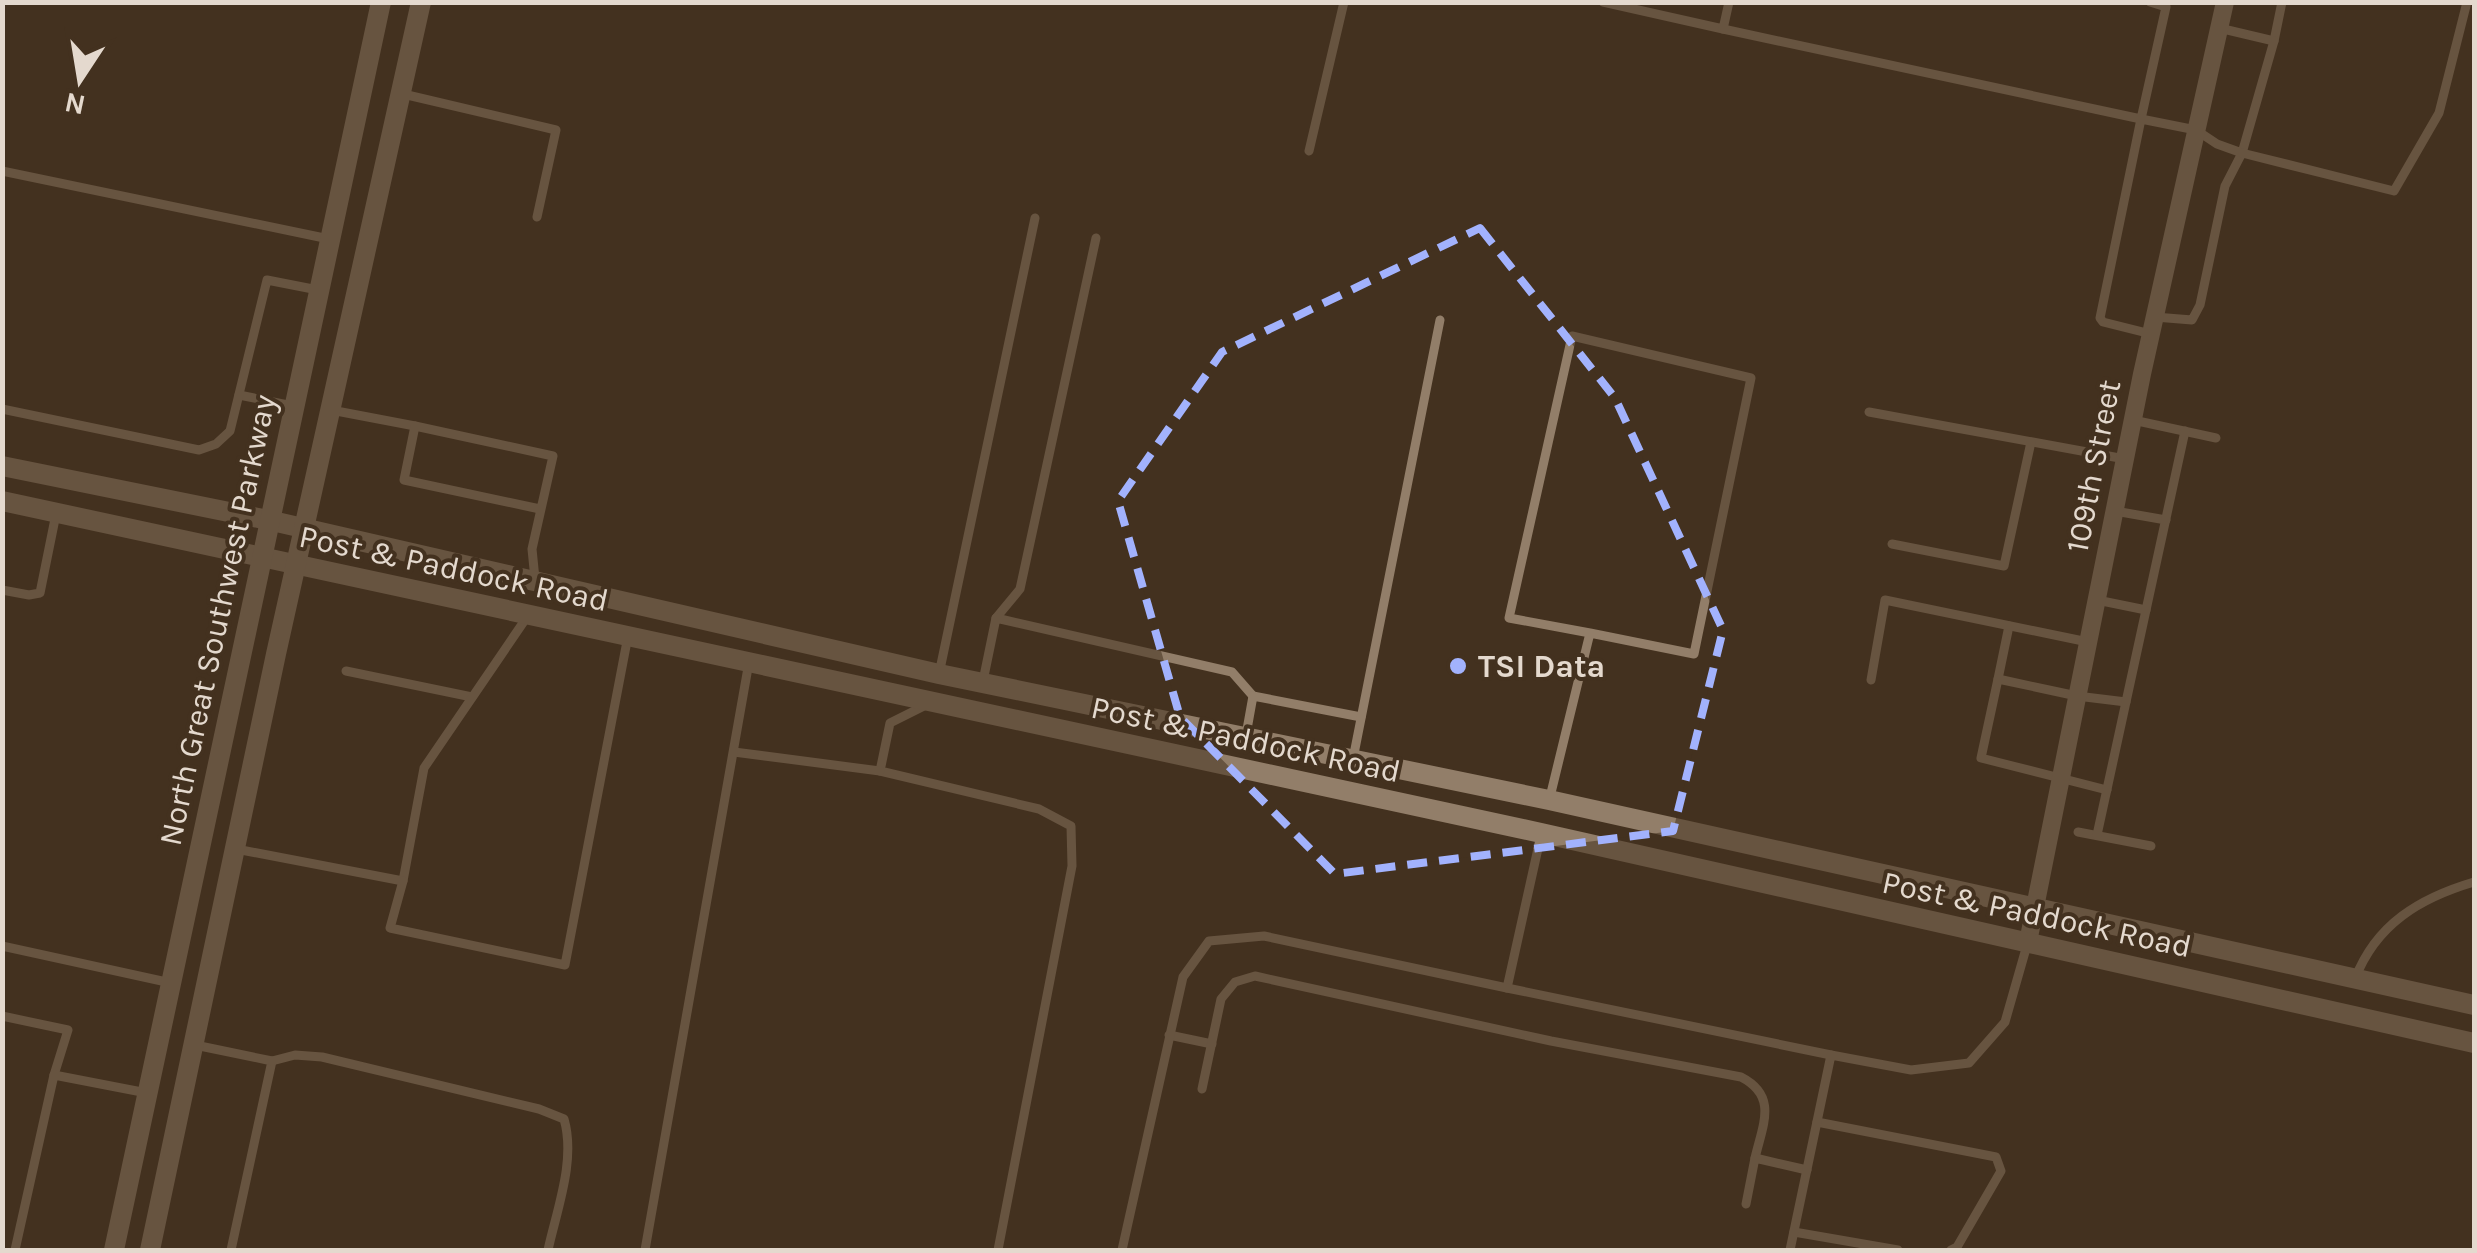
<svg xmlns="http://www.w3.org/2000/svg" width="2477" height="1253" font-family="Karla,sans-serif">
	<rect width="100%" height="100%" fill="#43311f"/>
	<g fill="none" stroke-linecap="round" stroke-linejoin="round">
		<!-- service -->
		<g stroke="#927e69" stroke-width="9">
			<path d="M1603,2l120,27 6,-27"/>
			<path d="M1723,29l418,90 25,-112 -16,-5"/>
			<path d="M2274,41l8,-39"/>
			<path d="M403,94l153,36 -19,87"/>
			<path d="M1309,151l35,-149"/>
			<path d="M2,171l327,68"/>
			<path d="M2155,317l37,3 8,-15 25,-119 17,-33 32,-112 -55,-13"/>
			<path d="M2151,334l-48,-12 -3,-4 41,-199 55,11 21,14 25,9 152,38 45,-78 28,-111"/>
			<path d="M239,395l54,11"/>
			<path d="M2,409l197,41 17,-6 14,-13 37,-151 51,10"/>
			<path d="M331,410l84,16"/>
			<path d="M1869,412l256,47"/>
			<path d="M2133,420l83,18"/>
			<path d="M2115,511l51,9"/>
			<path d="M1892,544l112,22 27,-124"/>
			<path d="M535,579l-3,-30 21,-93 -138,-30 -11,54 136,29"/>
			<path d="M2,590l27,5 11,-2 16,-79"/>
			<path d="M2097,600l49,10"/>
			<path d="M996,618l24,-29 76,-351"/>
			<path d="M346,671l126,26"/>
			<path d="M939,674l96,-456"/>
			<path d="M1998,679l11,-53"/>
			<path d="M1871,680l14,-80 203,42"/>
			<path d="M983,681l13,-63 236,54 21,24"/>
			<path d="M926,705l-36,18 -10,48 159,38 32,17 1,40 -74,384"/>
			<path d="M1246,735l7,-39 108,21"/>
			<path d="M734,752l146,19"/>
			<path d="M1353,759l87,-439"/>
			<path d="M2107,790l-126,-32 17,-79 79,17 49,6"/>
			<path d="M1550,797l40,-164 -81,-15 63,-282 179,42 -57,276 -104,-21"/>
			<path d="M2078,832l73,14"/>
			<path d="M1541,835l-34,153 324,67"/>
			<path d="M2097,835l88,-404"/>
			<path d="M236,849l167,32 21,-113 103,-151"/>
			<path d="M403,881l-13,47 175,37 63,-329"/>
			<path d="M2,946l169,37"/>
			<path d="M2355,979c21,-55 65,-81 119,-97"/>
			<path d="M2,1016l66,14 -14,45"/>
			<path d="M1169,1035l43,9"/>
			<path d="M195,1045l77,16 -41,189"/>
			<path d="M272,1061l23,-6 27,2 217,52 25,10c12,41 -7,90 -16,131"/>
			<path d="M1202,1089l19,-90 14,-17 20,-6 296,65 190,36c37,19 22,47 14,81"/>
			<path d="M1817,1122l179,35 5,14 -44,76 -6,3"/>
			<path d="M1746,1204l9,-46 52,12"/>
			<path d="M1794,1232l104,18"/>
			<path d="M15,1250l39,-175 93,18"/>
			<path d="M645,1250l104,-588"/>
			<path d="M1122,1250l61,-273 26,-36 55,-5 243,52"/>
			<path d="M1790,1250l41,-195 80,15 58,-7 36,-41 22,-77"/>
		</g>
		<!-- minor -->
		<path stroke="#927e69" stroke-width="18" d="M2028,942l114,-568 83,-372"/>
		<!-- tertiary -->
		<g stroke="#927e69" stroke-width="20">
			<path d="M2,466l266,54 671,154 610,126 925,205"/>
			<path d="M2,501l1539,332 933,210"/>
			<path d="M114,1250l267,-1248"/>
			<path d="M150,1250l126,-596 145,-652"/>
		</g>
	</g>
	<!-- marked area -->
	<path d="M0 0H2477V1253H0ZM1480,228l135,170 108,232 -50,201 -338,43 -155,-157 -62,-216 104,-149z" fill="#43311f" fill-opacity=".55" fill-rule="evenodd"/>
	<path fill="none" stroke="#a2b2fd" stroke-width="8" stroke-dasharray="20 12" stroke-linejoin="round" d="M1480,228l135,170 108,232 -50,201 -338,43 -155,-157 -62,-216 104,-149z"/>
	<!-- markers -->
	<circle fill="#a2b2fd" stroke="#43311f" stroke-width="4" cx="1458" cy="666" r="10"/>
	<g text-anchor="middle" stroke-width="8" stroke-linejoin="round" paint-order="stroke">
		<!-- street labels -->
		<g font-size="32" fill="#e4d9ce" stroke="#43311f">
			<text transform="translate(2093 466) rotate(-79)" y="11">109th Street</text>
			<text transform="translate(454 568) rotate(12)" y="11">Post &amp; Paddock Road</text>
			<text transform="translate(217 620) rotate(-78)" y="11">North Great Southwest Parkway</text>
			<text transform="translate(1246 739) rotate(12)" y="11">Post &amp; Paddock Road</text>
			<text transform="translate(2037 914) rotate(12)" y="11">Post &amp; Paddock Road</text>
		</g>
		<!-- poi labels -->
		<g font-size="32" font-weight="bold" fill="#e4d9ce" stroke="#43311f" text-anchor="start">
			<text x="1478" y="677">TSI Data</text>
		</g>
	</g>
	<!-- border -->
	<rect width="2477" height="1253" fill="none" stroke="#e4d9ce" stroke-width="10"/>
	<!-- north arrow -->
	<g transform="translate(80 80) rotate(192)" stroke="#43311f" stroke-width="8" paint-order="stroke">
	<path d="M0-8L18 38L0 25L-18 38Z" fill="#e4d9ce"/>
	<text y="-15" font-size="28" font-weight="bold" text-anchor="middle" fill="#e4d9ce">N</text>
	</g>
</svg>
